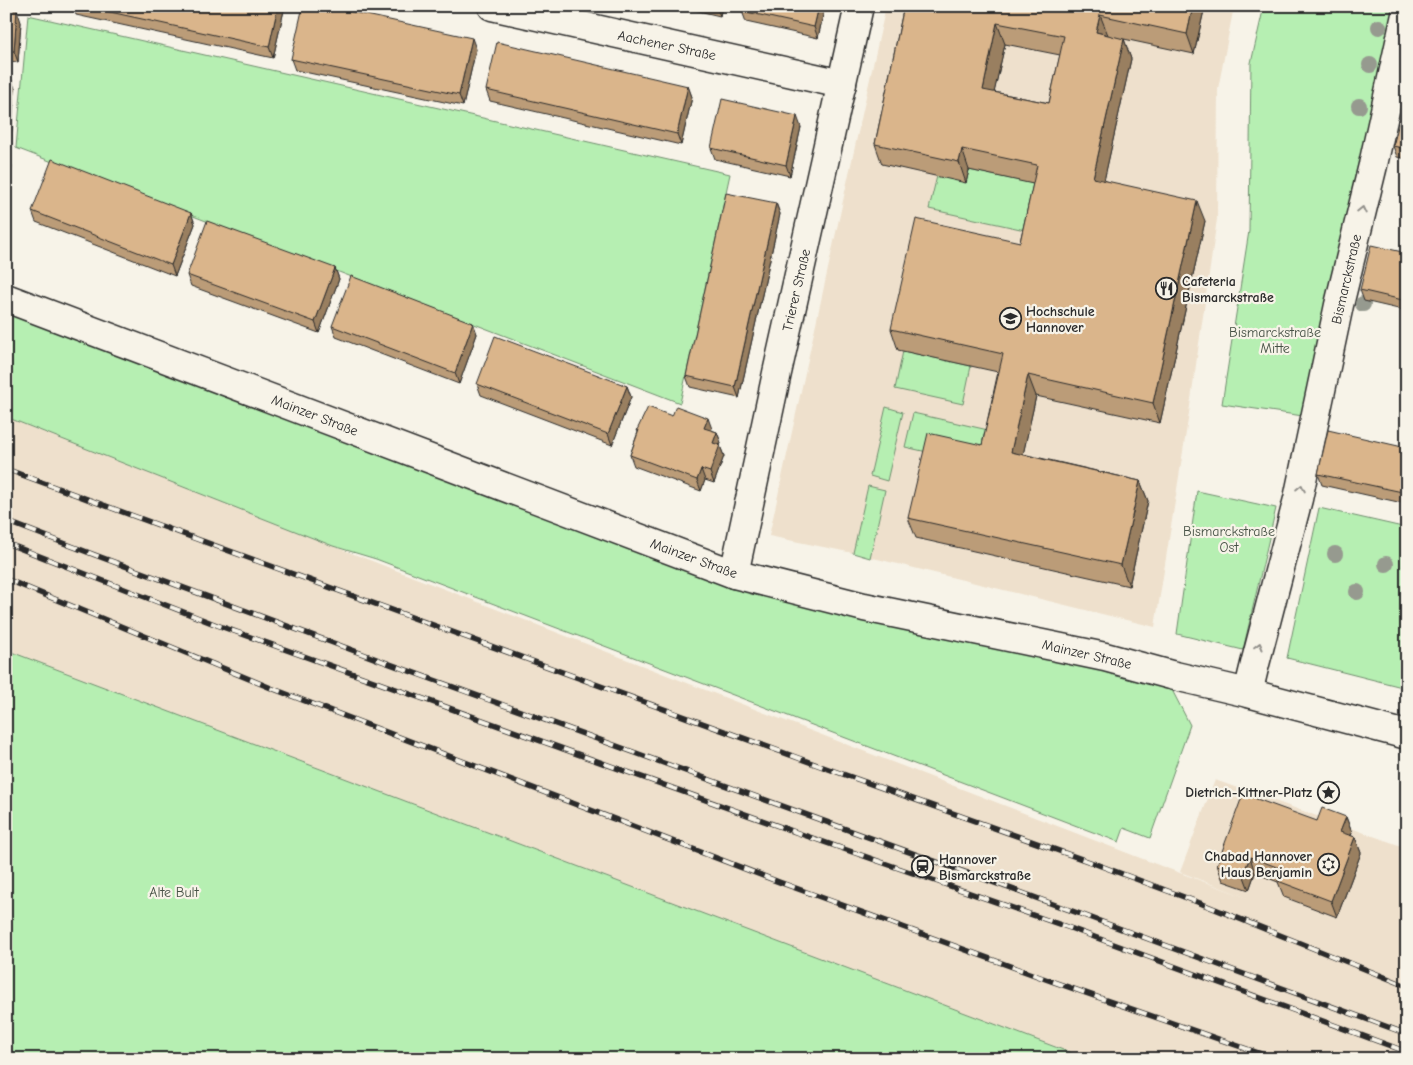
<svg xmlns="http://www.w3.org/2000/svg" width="1413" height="1065" font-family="'Comic Neue',sans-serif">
	<rect width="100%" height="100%" fill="#f7f3e8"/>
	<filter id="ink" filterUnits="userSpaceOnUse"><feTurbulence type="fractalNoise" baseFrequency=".02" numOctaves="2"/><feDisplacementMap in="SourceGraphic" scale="10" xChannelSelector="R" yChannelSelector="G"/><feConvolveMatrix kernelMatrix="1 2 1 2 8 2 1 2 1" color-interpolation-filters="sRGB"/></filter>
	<g filter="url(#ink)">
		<!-- built -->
		<g fill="#eee0cc">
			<path d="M886,6h348l-16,83 -1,130 -29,201 -33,207 -302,-74 -84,-17z"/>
			<path d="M6,417l327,129 828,320 87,32 -68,-26 35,-92 192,68v211h-320l-1081,-409z"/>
		</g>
		<!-- green -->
		<g fill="#b6efb2" stroke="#708d6e">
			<path d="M1264,6h131l-68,297 -24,113 -81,-12 27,-173 2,-168z"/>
			<path d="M28,15l702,159 -50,229 -664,-255z"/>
			<path d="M969,170l76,16 -11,46 -105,-23 8,-33z"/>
			<path d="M6,300l725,283 370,84 70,21 19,37 -40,113 -26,-10 -5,14 -743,-283 -43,-13 -327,-129z"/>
			<path d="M903,351l68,15 -8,38 -68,-15z"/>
			<path d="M886,407l17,5 -16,69 -17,-5z"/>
			<path d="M913,413l84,19 -8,34 -84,-19z"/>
			<path d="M868,486l17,4 -15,68 -17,-5z"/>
			<path d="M1197,491l79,17 -33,142 -66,-16z"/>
			<path d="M1319,508l88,20 -1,160 -119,-30z"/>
			<path d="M6,650l1081,409h-1081z"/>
		</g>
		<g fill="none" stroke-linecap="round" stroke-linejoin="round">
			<defs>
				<g id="minor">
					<path d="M492,6l350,78"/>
					<path d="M734,574l43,-201 82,-367"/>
					<path d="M1248,693l7,-29 43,-165 41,-194 34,-140 34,-155"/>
				</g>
				<path id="tertiary" d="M6,298l728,276 130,33 241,50 66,18 77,18 159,42"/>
			</defs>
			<!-- minor casing -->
			<use href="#minor" stroke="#2b2b2b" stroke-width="31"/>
			<!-- tertiary casing -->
			<use href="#tertiary" stroke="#2b2b2b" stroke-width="31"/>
			<!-- minor -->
			<use href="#minor" stroke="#f7f3e8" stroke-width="28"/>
			<!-- tertiary -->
			<use href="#tertiary" stroke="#f7f3e8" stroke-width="28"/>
			<defs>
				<g id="rail">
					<path d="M6,469l122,45 695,253 270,96 107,40 207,83"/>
					<path d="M6,521l89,34 295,109 685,248 332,122"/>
					<path d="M6,543l211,82 581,208 272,95 337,124"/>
					<path d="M6,579l265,109 508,194 272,99 225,78"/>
				</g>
			</defs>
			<!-- rail casing -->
			<use href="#rail" stroke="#2b2b2b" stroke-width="5.5"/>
			<!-- rail -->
			<use href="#rail" stroke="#f7f3e8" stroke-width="4" stroke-dasharray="11" stroke-linecap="butt"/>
		</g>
		<!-- trees -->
		<g fill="#969a8f">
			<circle cx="1379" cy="27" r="8"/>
			<circle cx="1370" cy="65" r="8"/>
			<circle cx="1359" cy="106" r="8"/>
			<circle cx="1363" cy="304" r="8"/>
			<circle cx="1335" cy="554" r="8"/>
			<circle cx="1386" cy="564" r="8"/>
			<circle cx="1357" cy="592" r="8"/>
		</g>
		<!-- wall -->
		<g fill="#bb9c78" stroke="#2b2b2b" fill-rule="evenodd">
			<path d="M73,6h212l-12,52 -197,-43z"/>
			<path d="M677,6h45l-2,10z"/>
			<path d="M825,6l-7,32 -72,-16 -4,-11z"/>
			<path d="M904,6h301l-11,48 -70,-15 7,20 -27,121 101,41 -45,202 -124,-27 -13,58 117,27 8,20 -19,85 -213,-48 -8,-20 74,-73 16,-73 -100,-22 -7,-21 129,-87 13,-58 -64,-14 -3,13 -84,-19 -7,-20zM1005,44l55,11 -11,48 -55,-11z"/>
			<path d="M6,10l15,12 -3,40 -12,-1z"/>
			<path d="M476,49l-13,57 -168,-36 -4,-11z"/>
			<path d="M6,78h5l4,11 -4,50h-5z"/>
			<path d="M688,86l4,11 -11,48 -191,-44 -4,-11z"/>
			<path d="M1407,104v55l-10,-2 -4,-11z"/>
			<path d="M801,127l-11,49 -75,-17 -4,-11z"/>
			<path d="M776,203l4,11 -41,184 -49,-11 -4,-11z"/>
			<path d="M32,211l159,2 4,11 -20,52 -139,-54z"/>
			<path d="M1407,253v58l-43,-10 -4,-11z"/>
			<path d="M335,268l4,11 -20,54 -128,-47 -4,-11z"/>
			<path d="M473,323l4,11 -18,50 -123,-47 -4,-11z"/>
			<path d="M477,384l150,2 4,11 -19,48 -131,-50z"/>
			<path d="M672,416l40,13 -1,1 6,2 4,11 -1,3 4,10 -10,27 -9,-3 -4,11 -67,-25 -4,-11 8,-23 -1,-2z"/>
			<path d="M1407,448v56l-85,-19 -4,-11z"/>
			<path d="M1346,817l6,16 -1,3 4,1 6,16 -24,64 -53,-20 -6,-15 -23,-9 -6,17 -26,-9 -6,-16 100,-44z"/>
		</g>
		<!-- shaded-wall -->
		<g fill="#997f61" stroke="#2b2b2b">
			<path d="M278,6h7l-12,52 -4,-11z"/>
			<path d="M716,6h6l-2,10z"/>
			<path d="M819,6h6l-7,32 -4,-11z"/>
			<path d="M1193,6h12l-11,48 -7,-20z"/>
			<path d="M17,10l4,12 -3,40 -4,-11z"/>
			<path d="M1100,15l8,20 -12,-3z"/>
			<path d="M997,23l8,21 -15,67 -7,-21z"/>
			<path d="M472,38l4,11 -13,57 -4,-11z"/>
			<path d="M1124,39l7,20 -31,140 -7,-21z"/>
			<path d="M11,78l4,11 -4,50 -4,-11z"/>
			<path d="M688,86l4,11 -11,48 -4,-11z"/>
			<path d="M797,116l4,11 -11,49 -4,-11z"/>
			<path d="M962,149l7,21 -3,13 -7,-21z"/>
			<path d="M8,155l4,11 -4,47 -2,-5v-32z"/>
			<path d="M1197,201l8,20 -45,202 -7,-20z"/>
			<path d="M776,203l4,11 -41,184 -4,-11z"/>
			<path d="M191,213l4,11 -20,52 -4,-11z"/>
			<path d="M335,268l4,11 -20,54 -4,-11z"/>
			<path d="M473,323l4,11 -18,50 -4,-11z"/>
			<path d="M1028,375l8,21 -17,77 -8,-21z"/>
			<path d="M627,386l4,11 -19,48 -4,-11z"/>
			<path d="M708,418l4,11 -4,10 -4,-11z"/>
			<path d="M717,432l4,11 -1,3 4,10 -10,27 -4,-11 3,-29z"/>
			<path d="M701,469l4,11 -4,11 -4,-11z"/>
			<path d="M1140,481l8,20 -19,85 -8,-21z"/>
			<path d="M1346,817l6,16 -6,15 -6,-16z"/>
			<path d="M1355,837l6,16 -24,64 -6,-16z"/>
			<path d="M1250,857l5,16 -6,17 -6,-16z"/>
		</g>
		<!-- building -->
		<g fill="#dab58b" stroke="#2b2b2b" fill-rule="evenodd">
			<path d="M83,6h195l-9,41z"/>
			<path d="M303,6h22l147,32 -13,57 -168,-36z"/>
			<path d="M743,6h76l-5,21 -72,-16z"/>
			<path d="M904,6h289l-6,28 -87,-19 -4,17 28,7 -31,139 104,23 -44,202 -125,-28 -17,77 129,29 -19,84 -213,-47 20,-85 54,12 21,-91 -112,-25 25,-110 104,23 17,-77 -75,-16 -3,13 -84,-18zM997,23l67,13 -15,67 -66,-13z"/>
			<path d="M6,10h11l-3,41h-8z"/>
			<path d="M497,42l191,44 -11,48 -191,-44z"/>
			<path d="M6,78h5l-4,50h-1z"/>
			<path d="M722,99l75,17 -11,49 -75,-17z"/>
			<path d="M1404,103l3,1v45l-14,-3z"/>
			<path d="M6,155h2l-2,21z"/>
			<path d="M52,159l139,54 -20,52 -139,-54z"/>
			<path d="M726,193l50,10 -41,184 -49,-11z"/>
			<path d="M207,221l128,47 -20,54 -128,-47z"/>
			<path d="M1371,245l36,8v48l-47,-11z"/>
			<path d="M351,276l122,47 -18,50 -123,-47z"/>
			<path d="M495,336l132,50 -19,48 -131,-50z"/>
			<path d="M676,406l32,12 -4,10 13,4 -4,11 7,2 -10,27 -9,-3 -4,11 -67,-25 9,-25h-2l11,-23 24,9z"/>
			<path d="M1328,430l79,18v45l-89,-19z"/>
			<path d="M1243,794l74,27 5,-13 24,9 -6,15 15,5 -24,64 -53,-20 4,-12 -32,-12 -7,17 -26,-9z"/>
		</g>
		<!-- one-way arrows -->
		<defs><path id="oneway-chevron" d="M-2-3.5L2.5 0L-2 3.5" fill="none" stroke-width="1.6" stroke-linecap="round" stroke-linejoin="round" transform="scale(1.25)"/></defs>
		<g stroke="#918f8a">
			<use href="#oneway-chevron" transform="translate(1362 210) rotate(-77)"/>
			<use href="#oneway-chevron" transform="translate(1301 488) rotate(-78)"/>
			<use href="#oneway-chevron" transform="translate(1259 646) rotate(-75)"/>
		</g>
	</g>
	<!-- icons -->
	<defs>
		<symbol id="restaurant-ring" viewBox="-11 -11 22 22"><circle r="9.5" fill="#f7f3e8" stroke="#2b2b2b" stroke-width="1.5"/><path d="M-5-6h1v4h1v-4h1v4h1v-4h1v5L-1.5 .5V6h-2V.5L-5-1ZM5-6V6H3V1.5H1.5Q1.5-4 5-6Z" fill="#2b2b2b"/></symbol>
		<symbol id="university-ring" viewBox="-11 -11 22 22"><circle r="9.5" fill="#f7f3e8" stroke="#2b2b2b" stroke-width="1.5"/><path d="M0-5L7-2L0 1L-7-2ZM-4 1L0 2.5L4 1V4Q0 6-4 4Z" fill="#2b2b2b"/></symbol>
		<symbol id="sight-ring" viewBox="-11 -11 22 22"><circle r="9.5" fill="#f7f3e8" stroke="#2b2b2b" stroke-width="1.5"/><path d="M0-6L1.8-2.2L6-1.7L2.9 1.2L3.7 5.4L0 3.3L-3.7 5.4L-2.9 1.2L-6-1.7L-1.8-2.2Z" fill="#2b2b2b"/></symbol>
		<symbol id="synagogue-ring" viewBox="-11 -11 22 22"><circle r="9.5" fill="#f7f3e8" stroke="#2b2b2b" stroke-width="1.5"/><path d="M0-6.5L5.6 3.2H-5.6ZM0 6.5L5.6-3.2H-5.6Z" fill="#2b2b2b"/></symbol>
		<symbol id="station-ring" viewBox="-11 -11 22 22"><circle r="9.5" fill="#f7f3e8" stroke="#2b2b2b" stroke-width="1.5"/><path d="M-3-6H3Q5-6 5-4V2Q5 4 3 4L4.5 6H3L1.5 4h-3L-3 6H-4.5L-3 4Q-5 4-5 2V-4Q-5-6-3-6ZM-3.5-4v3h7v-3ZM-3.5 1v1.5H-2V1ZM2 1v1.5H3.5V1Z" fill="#2b2b2b"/></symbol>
	</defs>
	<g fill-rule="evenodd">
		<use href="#restaurant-ring" x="1154" y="276" width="25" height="25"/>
		<use href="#university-ring" x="998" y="306" width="25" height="25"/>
		<use href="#sight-ring" x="1316" y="780" width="25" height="25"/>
		<use href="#synagogue-ring" x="1316" y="852" width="25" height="25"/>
		<use href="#station-ring" x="910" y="854" width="25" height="25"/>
	</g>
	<g text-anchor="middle" stroke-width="4.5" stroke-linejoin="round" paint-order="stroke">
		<!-- street labels -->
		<g font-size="14" fill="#2b2b2b" stroke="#f7f3e8">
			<text transform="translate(667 45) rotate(12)" y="5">Aachener Straße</text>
			<text transform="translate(1346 279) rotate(-77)" y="5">Bismarckstraße</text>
			<text transform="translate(796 290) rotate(-77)" y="5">Trierer Straße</text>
			<text transform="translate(315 415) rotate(21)" y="5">Mainzer Straße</text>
			<text transform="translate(694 558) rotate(20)" y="5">Mainzer Straße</text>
			<text transform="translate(1087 654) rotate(13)" y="5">Mainzer Straße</text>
		</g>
		<!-- poi labels -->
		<g font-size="14" font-weight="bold" fill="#2b2b2b" stroke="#f7f3e8" text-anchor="start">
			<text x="1182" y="286">Cafeteria<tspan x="1182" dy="16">Bismarckstraße</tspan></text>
			<text x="1026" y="316">Hochschule<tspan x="1026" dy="16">Hannover</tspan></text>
			<text x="1312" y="797" text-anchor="end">Dietrich-Kittner-Platz</text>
			<text x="1312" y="861" text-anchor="end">Chabad Hannover<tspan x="1312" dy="16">Haus Benjamin</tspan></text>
			<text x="939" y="864">Hannover<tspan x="939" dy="16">Bismarckstraße</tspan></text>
		</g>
		<!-- park labels -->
		<g font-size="14" fill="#475246" stroke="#f7f3e8">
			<text x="1275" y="337">Bismarckstraße<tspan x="1275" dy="16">Mitte</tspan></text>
			<text x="1229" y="536">Bismarckstraße<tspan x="1229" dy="16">Ost</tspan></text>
			<text x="174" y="897">Alte Bult</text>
		</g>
	</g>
	<!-- margin -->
	<rect width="1413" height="1065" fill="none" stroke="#f7f3e8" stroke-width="25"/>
	<rect x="12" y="12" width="1388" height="1040" fill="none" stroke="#2b2b2b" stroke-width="2" filter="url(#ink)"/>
</svg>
